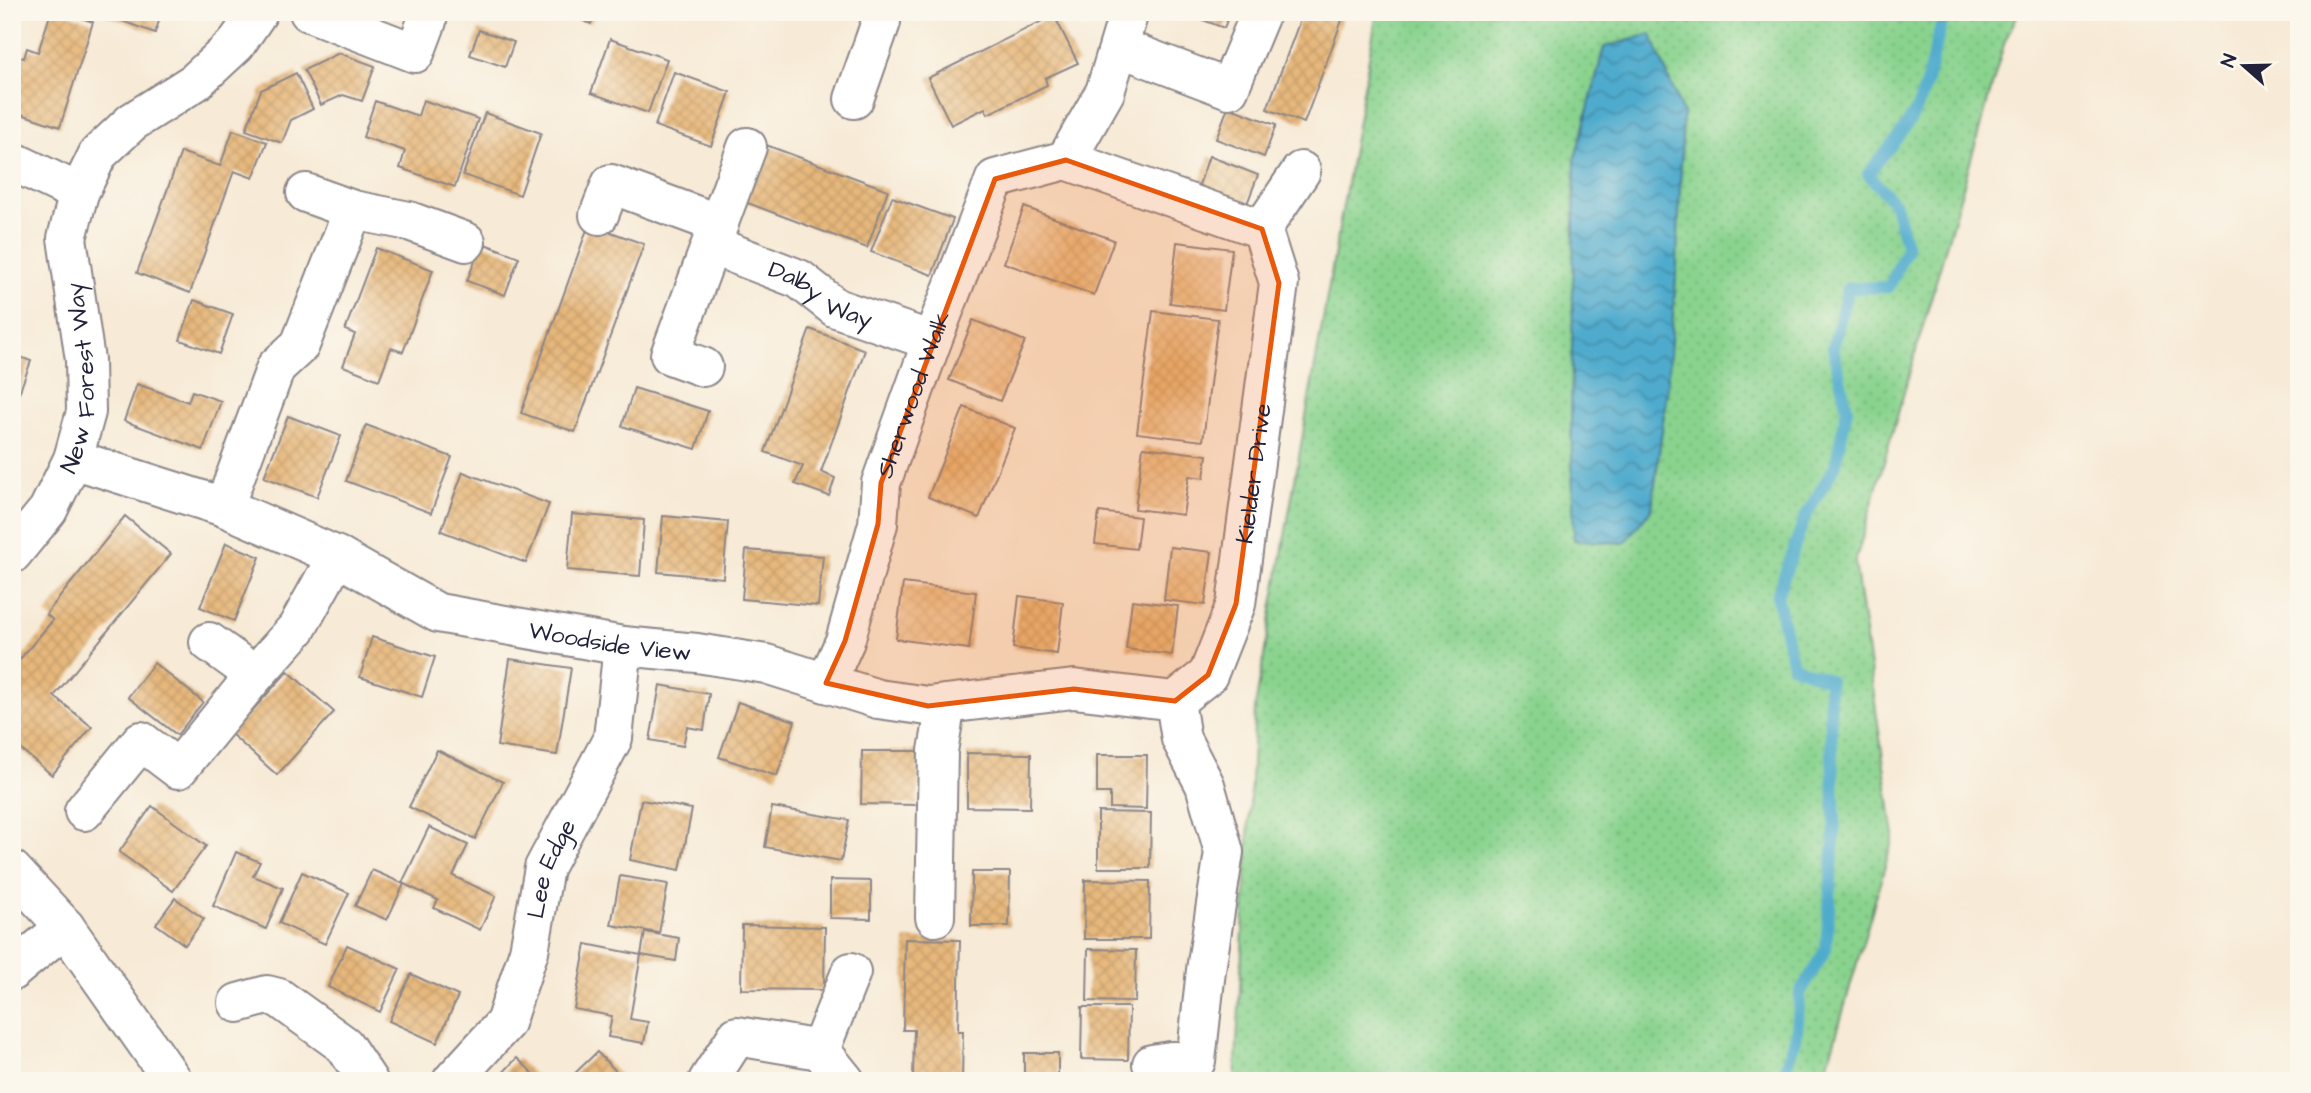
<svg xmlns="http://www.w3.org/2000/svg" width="2311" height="1093" font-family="'Architects Daughter',sans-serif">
	<defs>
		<pattern id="park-dots" width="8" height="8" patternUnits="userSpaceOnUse" patternTransform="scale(1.75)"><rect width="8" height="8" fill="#89d38e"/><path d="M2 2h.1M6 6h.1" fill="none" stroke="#76b57b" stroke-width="1.8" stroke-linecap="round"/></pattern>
		<pattern id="water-waves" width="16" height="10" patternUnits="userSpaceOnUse" patternTransform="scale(1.75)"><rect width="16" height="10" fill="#4fabcd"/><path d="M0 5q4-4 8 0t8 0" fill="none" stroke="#418ba8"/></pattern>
		<pattern id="building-cross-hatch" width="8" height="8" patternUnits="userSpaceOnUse" patternTransform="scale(1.75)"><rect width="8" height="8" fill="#e7b87c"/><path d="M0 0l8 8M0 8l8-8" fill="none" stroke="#c69e6c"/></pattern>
	</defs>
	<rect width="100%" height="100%" fill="#fbf7ec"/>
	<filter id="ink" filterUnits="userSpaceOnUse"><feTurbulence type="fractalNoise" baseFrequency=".0143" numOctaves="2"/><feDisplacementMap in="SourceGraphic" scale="14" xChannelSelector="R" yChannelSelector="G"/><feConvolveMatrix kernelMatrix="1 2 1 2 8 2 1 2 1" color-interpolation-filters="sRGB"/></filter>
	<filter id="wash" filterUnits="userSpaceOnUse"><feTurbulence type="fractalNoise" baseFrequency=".00686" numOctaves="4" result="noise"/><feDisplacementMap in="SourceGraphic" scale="28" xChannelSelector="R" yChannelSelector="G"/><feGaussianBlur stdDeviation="1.57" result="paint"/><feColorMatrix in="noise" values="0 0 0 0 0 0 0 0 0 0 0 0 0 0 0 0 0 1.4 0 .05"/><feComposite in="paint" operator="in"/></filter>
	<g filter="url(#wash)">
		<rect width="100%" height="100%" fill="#f7ead6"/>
		<!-- park -->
		<path fill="url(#park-dots)" stroke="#567a64" stroke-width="2" d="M1377,12h642l-14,29 -150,522 39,272 -71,246h-588l20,-374z"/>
		<!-- water -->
		<path fill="url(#water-waves)" stroke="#386684" stroke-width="2" d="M1651,34l32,80 -6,151 -10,126 -15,117 -28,35 -50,-3 -3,-123 4,-258 29,-112z"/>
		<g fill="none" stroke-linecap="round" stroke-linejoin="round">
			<!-- stream -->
			<path stroke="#4fabcd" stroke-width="12" d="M1782,1081l15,-49 3,-39 26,-44 9,-123 -6,-146 -36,-14 -16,-70 28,-79 30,-51 12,-57 -14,-61 15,-60 41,-1 18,-39 -12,-44 -27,-30c15,-20 35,-40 47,-62 16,-31 18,-68 31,-100"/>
		</g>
		<g id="blocks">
			<!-- building -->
			<g fill="url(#building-cross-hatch)">
				<path d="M51,12h12l30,10 -33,105 -48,-16v-56l12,3 3,-10 11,4z"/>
				<path d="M106,12h56l-7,21 -50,-18z"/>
				<path d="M560,12h35l-4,12z"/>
				<path d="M1188,12h42l-6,16 -37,-14z"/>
				<path d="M1303,12h42l-41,111 -37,-14z"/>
				<path d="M1054,15l24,48 -33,15 2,7 -59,29 -3,-6 -34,17 -23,-47z"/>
				<path d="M479,30l35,12 -9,25 -35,-12z"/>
				<path d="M610,39l57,20 -19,54 -57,-20z"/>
				<path d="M339,53l36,13 -13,35 -19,-6 -22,10 -17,-35z"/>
				<path d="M674,72l56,20 -19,54 -56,-20z"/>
				<path d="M296,73l17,36 -22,11 -9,23 -36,-13 15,-40z"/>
				<path d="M423,100l55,19 -23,68 -55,-19 5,-17 -42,-14 12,-36 43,15z"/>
				<path d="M1228,107l48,18 -12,32 -48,-18z"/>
				<path d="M485,113l56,20 -21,62 -57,-20z"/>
				<path d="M233,130l34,12 -14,36 -19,-7 -44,122 -53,-20 44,-121 39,14z"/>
				<path d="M766,145l122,45 -21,58 -122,-46z"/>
				<path d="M1209,156l49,19 -13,34 -48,-18z"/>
				<path d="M892,197l61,22 -21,56 -61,-23z"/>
				<path d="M1024,207l90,33 -20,55 -90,-32z"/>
				<path d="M589,224l55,20 -69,188 -54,-19z"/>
				<path d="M1177,242l55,7 -8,61 -54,-7z"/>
				<path d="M482,243l37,14 -14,38 -38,-14z"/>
				<path d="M376,248l57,22 -30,82 -12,-4 -12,32 -36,-14 12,-32 -10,-4z"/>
				<path d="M194,300l39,14 -14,40 -39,-14z"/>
				<path d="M1153,311l65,8 -15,122 -66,-8z"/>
				<path d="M973,320l52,21 -25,60 -51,-21z"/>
				<path d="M810,329l55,21 -44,122 14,6 -6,18 -34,-12 8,-18 -38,-14z"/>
				<path d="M12,354l19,7 -19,51z"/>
				<path d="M137,384l51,18 4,-11 29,10 -18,49 -79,-29z"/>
				<path d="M634,388l74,23 -12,38 -74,-23z"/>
				<path d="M964,407l51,21 -36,90 -51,-21z"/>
				<path d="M288,416l53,20 -24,61 -53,-20z"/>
				<path d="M366,425l86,32 -21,56 -85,-32z"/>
				<path d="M1143,447l64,8 -3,23 -15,-2 -6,39 -48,-6z"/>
				<path d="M463,472l86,32 -23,59 -85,-32z"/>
				<path d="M1099,512l41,5 -4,32 -41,-5z"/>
				<path d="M572,514l72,6 -4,56 -73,-6z"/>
				<path d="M125,516l46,38 -117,142 38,31 -40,48 -40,-33v-81l4,3 37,-44 -7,-6z"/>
				<path d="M663,516l65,6 -5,56 -65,-6z"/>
				<path d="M226,543l34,14 -26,64 -34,-14z"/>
				<path d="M1170,547l42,5 -7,53 -41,-5z"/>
				<path d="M746,550l77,6 -5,50 -76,-7z"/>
				<path d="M903,583l73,9 -7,57 -73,-10z"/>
				<path d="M1019,596l44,6 -6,52 -44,-6z"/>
				<path d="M1132,600l46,6 -6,49 -46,-6z"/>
				<path d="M372,637l63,20 -13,40 -62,-20z"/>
				<path d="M510,659l61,9 -14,87 -60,-9z"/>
				<path d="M154,663l49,39 -26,33 -49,-38z"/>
				<path d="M288,671l46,41 -57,63 -46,-41z"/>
				<path d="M660,685l49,9 -5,36 -17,-3 -4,19 -33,-6z"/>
				<path d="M738,702l57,19 -18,55 -58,-19z"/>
				<path d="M437,750l66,32 -28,57 -66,-32z"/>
				<path d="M862,751h57l-1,54 -57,-1z"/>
				<path d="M967,753l64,1 -1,54 -63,-1z"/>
				<path d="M1097,755h50l-1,54 -36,-1v-15h-13z"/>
				<path d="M641,800l51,9 -12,61 -50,-10z"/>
				<path d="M152,806l54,40 -33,45 -54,-39z"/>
				<path d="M772,807l77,13 -8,41 -76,-14z"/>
				<path d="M1098,812l53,1 -1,55h-52z"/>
				<path d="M429,827l39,18 -15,31 43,20 -16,34 -46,-22 4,-8 -36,-17z"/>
				<path d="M236,852l24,10 -7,14 30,12 -17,41 -53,-23z"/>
				<path d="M372,870l32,14 -17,36 -32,-14z"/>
				<path d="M302,872l47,21 -24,51 -46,-21z"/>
				<path d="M972,872h38l-1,54h-38z"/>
				<path d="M620,876l48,8 -9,49 -48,-8z"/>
				<path d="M830,880l41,1v38l-41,-1z"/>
				<path d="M1085,880l65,1 -1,58h-65z"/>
				<path d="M175,898l29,21 -19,26 -29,-21z"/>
				<path d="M742,925l83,2 -1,63 -83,-1z"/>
				<path d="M645,932l34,6 -3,23 -35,-6z"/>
				<path d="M905,939l55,1 -2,91h5l-1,50h-49l1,-51h-11z"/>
				<path d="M586,944l55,11 -11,64 18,3 -4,21 -36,-6 4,-21 -38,-7z"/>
				<path d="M347,945l53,24 -20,43 -52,-25z"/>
				<path d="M1088,949l48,1 -1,52 -48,-1z"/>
				<path d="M411,974l47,22 -21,47 -48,-22z"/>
				<path d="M1082,1007h47l-1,53 -47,-1z"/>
				<path d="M597,1052l25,25 -4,4h-48l-1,-2z"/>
				<rect x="1024" y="1053" width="34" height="28"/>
				<path d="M517,1058l24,23h-46z"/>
			</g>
		</g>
	</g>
	<g filter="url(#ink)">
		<use href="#blocks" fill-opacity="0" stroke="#8c8688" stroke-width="2"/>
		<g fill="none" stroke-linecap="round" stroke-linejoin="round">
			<defs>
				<g id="minor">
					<path d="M309,12l106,41 12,-32"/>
					<path d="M1119,47l110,42 32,-77"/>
					<path d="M854,99l27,-77"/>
					<path d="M1066,160l39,-68 24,-80"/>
					<path d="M12,161l67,32"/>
					<path d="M306,193l47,17 56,11 57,21"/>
					<path d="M599,215l12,-31 108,40"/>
					<path d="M1262,229l39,-58"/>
					<path id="s1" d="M711,245l88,34 37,29 96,33"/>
					<path d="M703,367l-33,-12 77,-208"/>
					<path id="s2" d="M73,459l151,48 113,49 101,57 185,33 74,7 69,11 112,35 50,7 146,-17 101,12"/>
					<path d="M224,507l52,-140 24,-22 53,-135"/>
					<path id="s3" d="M12,554l36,-44 25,-51 13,-47 -1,-52 -18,-122 12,-45 19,-39 34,-32 63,-40 41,-38 22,-32"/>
					<path d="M209,642l46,33"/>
					<path id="s4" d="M826,683l19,-42 33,-117 3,-41 51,-142 63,-162 71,-19 196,69"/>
					<path id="s5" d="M1175,701l33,-26 28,-71 43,-321 -17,-54"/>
					<path d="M84,811l57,-70 37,28 77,-94 42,-47 40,-72"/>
					<path d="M12,870l53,57 108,154"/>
					<path d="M935,917l3,-166 8,-47"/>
					<path d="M12,971l53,-44"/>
					<path d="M238,1003l29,-8 12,3 65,47 24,36"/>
					<path d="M820,1050l31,-78"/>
					<path d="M1152,1064l19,-3h25l10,-91 18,-118 -19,-67 -24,-46 -6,-38"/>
					<path id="s6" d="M452,1081l53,-58 24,-72 15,-83 69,-130 10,-92"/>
					<path d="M708,1081l29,-45 83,14 25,31"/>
				</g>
			</defs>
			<!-- minor casing -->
			<use href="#minor" stroke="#8c8688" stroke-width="42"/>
			<!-- minor -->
			<use href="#minor" stroke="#fff" stroke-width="38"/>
		</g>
	</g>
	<!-- marked area -->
	<path fill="#e8590c" fill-opacity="0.2" stroke="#e8590c" stroke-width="5" stroke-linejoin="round" d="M1066,160l196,69 17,54 -43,321 -28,71 -33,26 -101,-12 -146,17 -102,-23 19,-42 33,-117 3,-41 114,-304z"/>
	<g text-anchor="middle" stroke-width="7" stroke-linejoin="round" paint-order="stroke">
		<!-- street labels -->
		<g font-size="24" fill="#22223b" stroke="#fbf7ec">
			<text dy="8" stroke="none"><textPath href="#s1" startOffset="121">Dalby Way</textPath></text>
			<text dy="8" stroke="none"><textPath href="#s3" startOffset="196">New Forest Way</textPath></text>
			<text dy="8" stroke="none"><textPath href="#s4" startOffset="303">Sherwood Walk</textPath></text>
			<text dy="8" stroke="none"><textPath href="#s5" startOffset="250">Kielder Drive</textPath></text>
			<text dy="8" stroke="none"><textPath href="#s2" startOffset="572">Woodside View</textPath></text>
			<text dy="8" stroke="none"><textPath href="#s6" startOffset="240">Lee Edge</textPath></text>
		</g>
	</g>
	<!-- margin -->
	<rect width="2311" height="1093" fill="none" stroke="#fbf7ec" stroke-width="42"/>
	<!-- north arrow -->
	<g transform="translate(2244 66) rotate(290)" stroke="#fbf7ec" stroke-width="5" paint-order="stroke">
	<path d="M0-5L12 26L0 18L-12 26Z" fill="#22223b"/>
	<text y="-10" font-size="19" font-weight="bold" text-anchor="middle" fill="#22223b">N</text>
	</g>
</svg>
